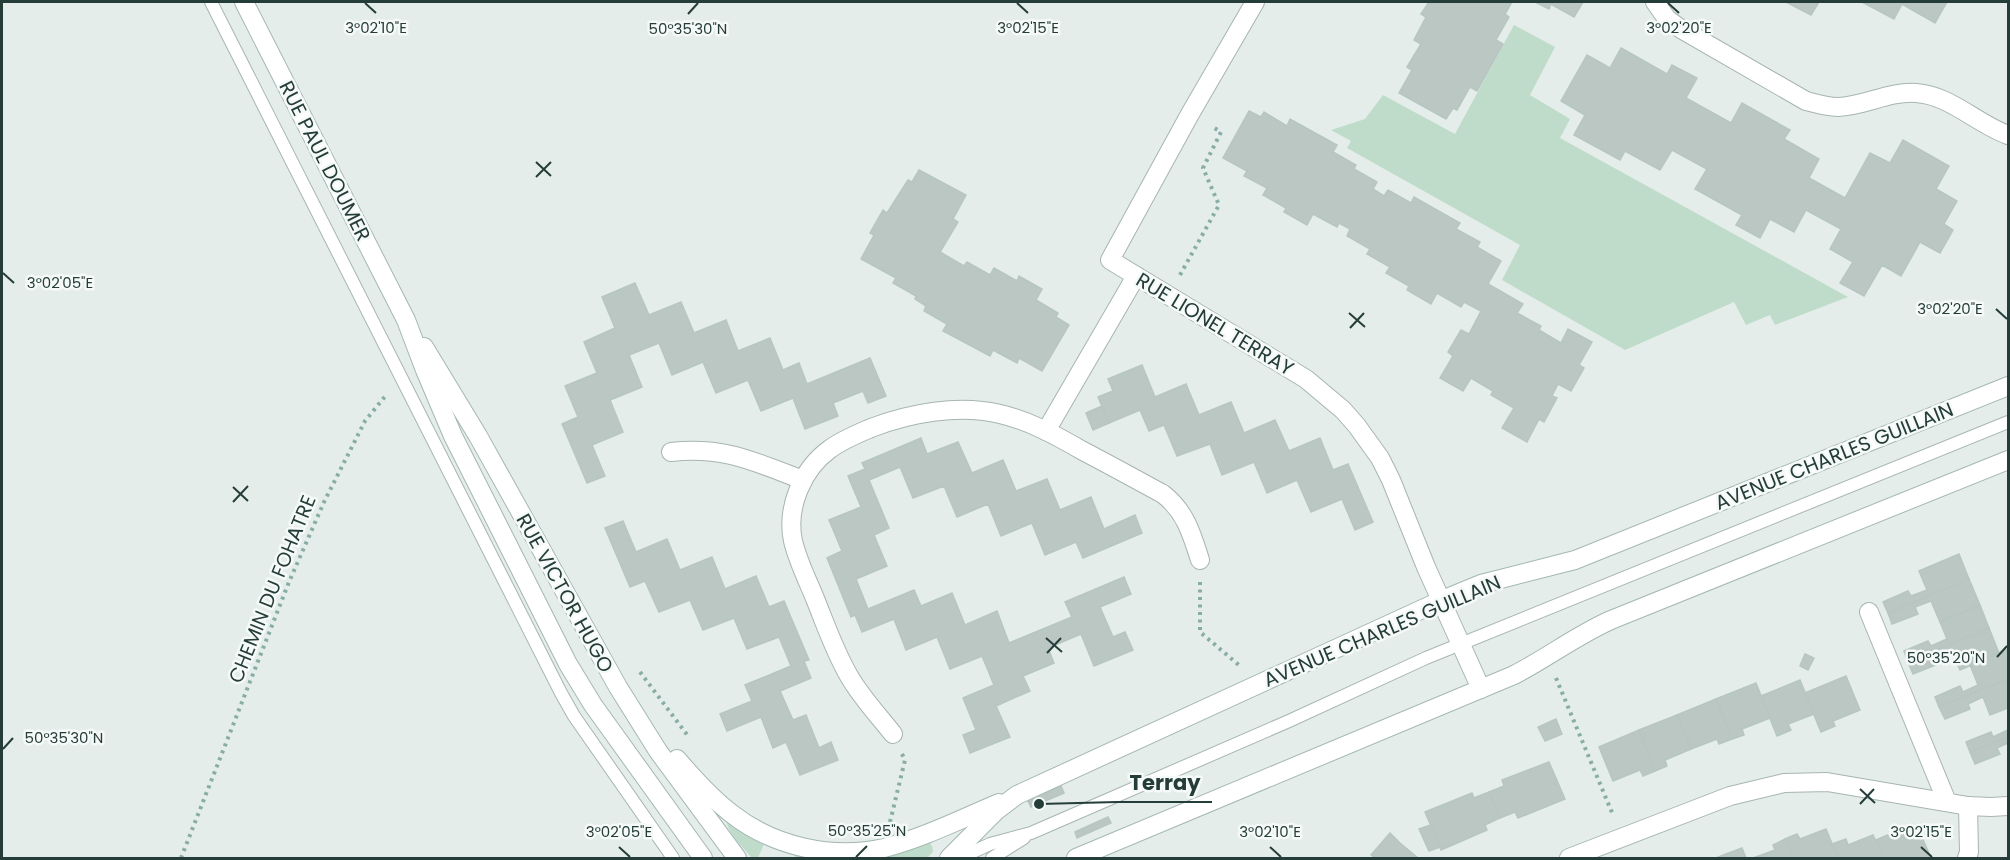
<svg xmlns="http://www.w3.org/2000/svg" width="2010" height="860" font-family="Poppins,sans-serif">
	<rect width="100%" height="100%" fill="#e4edea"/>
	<!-- green -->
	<g fill="#bfdcca">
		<path d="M1514,25l41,22 -25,48 40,24 -10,19 288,159 -73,28 -5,-10 -24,10 -12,-23 -109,48 -123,-70 18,-35 -173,-97 4,-7 -20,-11 34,-11 18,-24 72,39z"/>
		<path d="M726,818l40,21 -8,19h-6c-9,-11 -25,-25 -26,-40z"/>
		<path d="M929,842l3,4 1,6 -6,6h-131l-4,-7z"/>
	</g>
	<!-- building -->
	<g fill="#bac7c3" stroke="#b7c6c1" stroke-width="1.5">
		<path d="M1429,2h83l-7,12 4,3 -13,23 7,4 -26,47 -7,-4 -13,23 -4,-2 -7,11 -47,-26 13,-23 -5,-3 14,-23 -7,-4 12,-23 -5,-3z"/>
		<path d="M1535,2h48l-9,15 -23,-13 -2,5z"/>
		<path d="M1786,2h33l-8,13z"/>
		<path d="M1862,2h85l-12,21 -33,-19 -8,15z"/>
		<path d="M1621,48l46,26 5,-9 25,13 -11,20 45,25 11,-20 48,27 -6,9 35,20 -10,19 36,20 25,-45 20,10 13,-23 46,26 -13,23 21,12 -13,23 9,6 -13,23 -20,-11 -19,34 -19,-11 -18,31 -24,-13 13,-21 -23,-13 11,-20 -35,-19 -12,22 -24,-13 -10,19 -24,-13 6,-10 -47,-26 12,-20 -35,-19 -12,20 -35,-19 -5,9 -46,-25 11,-20 -24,-14 26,-46 23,13z"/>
		<path d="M1249,111l12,6 3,-5 23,14 3,-7 47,26 -4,7 23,13 -2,4 23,13 -4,7 11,7 4,-6 23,13 3,-6 46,26 -4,6 24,13 -3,5 24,14 -13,23 35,20 -6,9 24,13 -2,4 22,13 7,-14 24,13 -13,23 5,3 -13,23 -13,-7 -6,12 5,2 -13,24 -5,-3 -12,23 -25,-14 12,-20 -23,-13 2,-4 -22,-13 -8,13 -23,-13 13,-22 -5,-4 13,-22 8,4 12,-23 -17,-9 -3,5 -24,-14 -6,11 -24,-14 2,-4 -23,-13 4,-6 -23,-13 3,-5 -23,-13 3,-7 -11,-6 -2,4 -24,-13 -6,11 -23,-13 2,-4 -23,-13 4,-7 -23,-12 3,-5 -24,-13z"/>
		<path d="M919,170l47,25 -13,24 5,3 -18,30 24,14 3,-4 23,13 4,-7 23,13 2,-5 23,13 -6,11 22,13 -2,4 13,8 -27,46 -23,-13 -2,5 -24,-13 -3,6 -47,-25 4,-7 -23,-13 2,-5 -11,-7 1,-3 -23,-13 3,-5 -35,-19 13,-24 -4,-2 13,-23 4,3 21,-33 4,2z"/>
		<path d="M635,283l14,32 32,-13 13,31 32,-13 12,31 32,-13 13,32 16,-7 8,21 63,-26 16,38 -18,7 -5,-12 -30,12 5,13 -33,13 -12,-31 -32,13 -13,-31 -32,13 -13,-31 -31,13 -13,-32 -30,12 13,32 -32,13 13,32 -31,13 13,31 -18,7 -25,-59 16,-7 -13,-31 32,-13 -13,-31 31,-14 -13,-31z"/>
		<path d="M1142,365l13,32 31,-13 13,31 32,-13 13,31 31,-13 14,31 31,-13 13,32 15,-6 25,58 -18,8 -13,-31 -31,13 -14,-32 -30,13 -13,-31 -32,13 -12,-31 -33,12 -13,-31 -15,6 -9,-21 -31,13 -11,-26 15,-6 -5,-12z"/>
		<path d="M1102,406l7,17 -16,7 -7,-17z"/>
		<path d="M921,438l6,16 31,-12 14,31 31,-13 13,31 31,-12 13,31 31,-13 13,32 31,-14 7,18 -59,25 -7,-16 -31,13 -13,-32 -31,13 -13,-32 -31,13 -13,-31 -31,12 -13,-31 -31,13 20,48 -15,7 13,31 -31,13 12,30 46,-19 7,16 31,-13 13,32 32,-14 12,32 63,-26 -7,-15 59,-25 7,17 -31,13 13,30 12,-5 8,18 -39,16 -13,-32 -33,14 6,15 -31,13 7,15 -34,15 14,31 -40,16 -7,-18 13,-5 -13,-32 31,-13 -12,-29 -32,13 -13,-32 -31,13 -12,-31 -32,13 -7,-17 -4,2 -24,-59 15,-7 -13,-31 32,-13 -13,-31 17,-7 -3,-6z"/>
		<path d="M623,521l13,31 31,-13 13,31 32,-13 13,32 31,-13 13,31 15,-6 25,59 -5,1 7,17 -31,13 13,29 13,-5 13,33 12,-6 7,18 -38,15 -14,-33 -13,6 -12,-31 -34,14 -7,-17 32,-13 -7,-16 46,-19 -12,-29 -32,12 -13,-31 -31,12 -13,-30 -31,12 -14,-31 -15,6 -25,-59z"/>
		<path d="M1959,554l10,25 -81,34 -5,-11 25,-11 3,5 16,-6 -8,-19z"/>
		<path d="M1969,579l11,26 -40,17 -9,-21 -16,6 3,7 -26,10 -4,-11z"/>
		<path d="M1980,605l9,23 -81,34 -4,-11 24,-10 3,5 16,-7 -7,-17z"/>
		<path d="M1989,628l10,25 -39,17 -8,-18 -16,7 2,5 -25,10 -5,-12z"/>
		<path d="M2008,649v30l-69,28 -4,-10 25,-11 3,6 15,-7 -8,-20z"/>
		<path d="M1805,654l9,4 -6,12 -8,-4z"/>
		<path d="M1846,676l14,34 -27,11 2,5 -14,6 -16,-39z"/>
		<path d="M2008,679v29l-18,7 -7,-18 -15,7 2,5 -25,10 -6,-12z"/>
		<path d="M1800,680l14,34 -26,10 3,6 -14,6 -16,-40z"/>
		<path d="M1756,683l14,35 -28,11 2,6 -12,4 -16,-40z"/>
		<path d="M1716,699l16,40 -13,5 -2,-5 -26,10 -14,-34z"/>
		<path d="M1677,715l14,34 -26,11 2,6 -12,5 -16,-41z"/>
		<path d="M1556,719l6,15 -17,7 -7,-14z"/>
		<path d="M1639,730l16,41 -12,5 -3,-6 -27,11 -14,-34z"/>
		<path d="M2008,730v7l-38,15 -4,-10 25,-10 2,5z"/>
		<path d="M2008,737v6l-11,5 3,6 -25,10 -5,-12z"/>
		<path d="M1549,762l16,37 -47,19 -3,-6 -15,6 -11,-26 15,-6 -2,-6z"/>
		<path d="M1061,786l3,7 -33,14 -3,-6z"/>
		<path d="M1489,792l11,26 -15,7 2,5 -46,20 -16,-38 47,-19 2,5z"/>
		<path d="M1108,817l3,6 -34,15 -2,-6z"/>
		<path d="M1431,825l9,22 -11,4 -10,-22z"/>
		<path d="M1918,828l13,30h-47l-8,-18 14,-6 2,4z"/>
		<path d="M1826,829l12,29h-45l-8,-19 12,-5 3,5z"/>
		<path d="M1390,833l10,10 18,15h-43l-4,-3z"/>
		<path d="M1873,835l11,23h-46l-6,-14 14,-5 2,6z"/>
		<path d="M1785,839l8,19h-40l22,-8 -2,-5z"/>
		<path d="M1742,848l4,10h-30l10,-4z"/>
	</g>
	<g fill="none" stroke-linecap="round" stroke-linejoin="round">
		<defs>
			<g id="lane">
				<path d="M211,2l350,691 13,23 99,142"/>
				<path d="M960,858l30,-14 41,-11 60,-26 198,-86 137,-63 582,-236"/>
				<path d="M992,858l32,-20"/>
			</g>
			<g id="street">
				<path d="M1255,2l-65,112 -80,146 196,119 37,31 14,16 23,32 11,22 35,87 55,122"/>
				<path d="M1655,2l12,17 14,10 125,72c11,3 21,6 32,6 27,-1 51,-16 78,-14 34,2 61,31 92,42"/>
				<path d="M1046,431l90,-155"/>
				<path d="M671,452c53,-6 84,10 132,28"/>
				<path d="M1869,612l78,190"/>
				<path d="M893,734c-15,-19 -32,-37 -44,-58 -14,-24 -23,-50 -33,-75 -8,-20 -18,-39 -23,-60 -7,-33 9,-72 37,-92 12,-9 27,-15 41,-21 39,-15 88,-24 129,-14 30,7 57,22 83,37 27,14 54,29 80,43 23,18 29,41 37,66"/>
				<path d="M1569,858l161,-62 54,-13 43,-1 141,24 23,1 17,-1"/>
				<path d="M1967,858l2,-6 -1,-46"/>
			</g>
			<g id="secondary">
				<path d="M244,2l162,318 19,50 28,66 115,228 25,41 110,153"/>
				<path d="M424,347l54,89 140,251 40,64 79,107"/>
				<path d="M677,759c17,20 34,39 55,55 41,32 100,46 152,34 39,-10 77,-29 115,-45"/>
				<path d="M949,858l48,-48 20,-15 425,-195 39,-16 94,-24 433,-174"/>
				<path d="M1076,858l438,-183c33,-17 63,-40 97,-55l397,-160"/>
			</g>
		</defs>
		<!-- lane casing -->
		<use href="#lane" stroke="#a7b5b1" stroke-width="14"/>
		<!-- street casing -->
		<use href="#street" stroke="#a7b5b1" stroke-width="20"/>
		<!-- secondary casing -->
		<use href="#secondary" stroke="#a4b7b3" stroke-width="20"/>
		<!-- path -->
		<g stroke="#88ada6" stroke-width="4" stroke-dasharray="3 4.5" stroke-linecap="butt">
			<path d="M1180,275l39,-70 -16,-37 18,-36 -10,-6"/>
			<path d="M1200,582v50l40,34"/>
			<path d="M640,672l48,64"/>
			<path d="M1556,678l57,137"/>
			<path d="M890,822l15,-62 -3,-6"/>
			<path d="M181,858l108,-276 35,-80 41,-81 22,-27"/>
		</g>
		<!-- lane -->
		<use href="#lane" stroke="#fff" stroke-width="12"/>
		<!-- street -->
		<use href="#street" stroke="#fff" stroke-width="18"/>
		<!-- secondary -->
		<use href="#secondary" stroke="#fff" stroke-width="18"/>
	</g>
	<!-- ticks -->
	<path fill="none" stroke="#253d39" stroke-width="2" d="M365,3l11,10M1017,3l11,10M1668,3l11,10M688,14l10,-11M536,162l15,14M536,177l15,-15M3,273l11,10M1996,309l11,10M1349,313l16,14M1350,328l14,-15M233,487l15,14M233,502l15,-16M1046,638l16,14M1047,653l14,-15M1997,657l10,-11M3,749l10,-11M1860,789l15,14M1860,804l14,-15M619,847l11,10M1270,847l11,10M1921,847l11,10M856,857l11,-11"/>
	<g text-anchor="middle" stroke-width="5" stroke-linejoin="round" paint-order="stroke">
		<!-- street labels -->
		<g font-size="20" fill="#253d39" stroke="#f5f9f7">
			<text transform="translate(325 161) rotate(63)" y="7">RUE PAUL DOUMER</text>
			<text transform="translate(1215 324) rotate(31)" y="7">RUE LIONEL TERRAY</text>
			<text transform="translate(1834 456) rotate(-22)" y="7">AVENUE CHARLES GUILLAIN</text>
			<text transform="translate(272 589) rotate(-68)" y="7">CHEMIN DU FOHATRE</text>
			<text transform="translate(565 593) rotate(61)" y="7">RUE VICTOR HUGO</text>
			<text transform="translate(1382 631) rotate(-23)" y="7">AVENUE CHARLES GUILLAIN</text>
		</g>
	</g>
	<g font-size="15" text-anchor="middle" fill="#253d39" stroke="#f5f9f7" stroke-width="5" stroke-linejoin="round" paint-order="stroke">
		<text x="376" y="33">3°02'10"E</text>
		<text x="1028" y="33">3°02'15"E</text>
		<text x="1679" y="33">3°02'20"E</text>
		<text x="688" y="34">50°35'30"N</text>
		<text x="60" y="288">3°02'05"E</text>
		<text x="1950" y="314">3°02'20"E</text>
		<text x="1946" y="663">50°35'20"N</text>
		<text x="64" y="743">50°35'30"N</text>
		<text x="867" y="836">50°35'25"N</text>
		<text x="619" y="837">3°02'05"E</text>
		<text x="1270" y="837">3°02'10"E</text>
		<text x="1921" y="837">3°02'15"E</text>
	</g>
	<!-- callouts -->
	<path fill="none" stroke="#253d39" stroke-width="2" d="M1039 804L1117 802H1212"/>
	<circle fill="#253d39" stroke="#f5f9f7" stroke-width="2" cx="1039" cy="804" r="6"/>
	<g font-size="21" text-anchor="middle" font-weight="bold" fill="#253d39" stroke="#f5f9f7" stroke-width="5" stroke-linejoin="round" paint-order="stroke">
		<text x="1165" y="790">Terray</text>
	</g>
	<!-- border -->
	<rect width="2010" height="860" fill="none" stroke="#253d39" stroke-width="6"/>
</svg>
